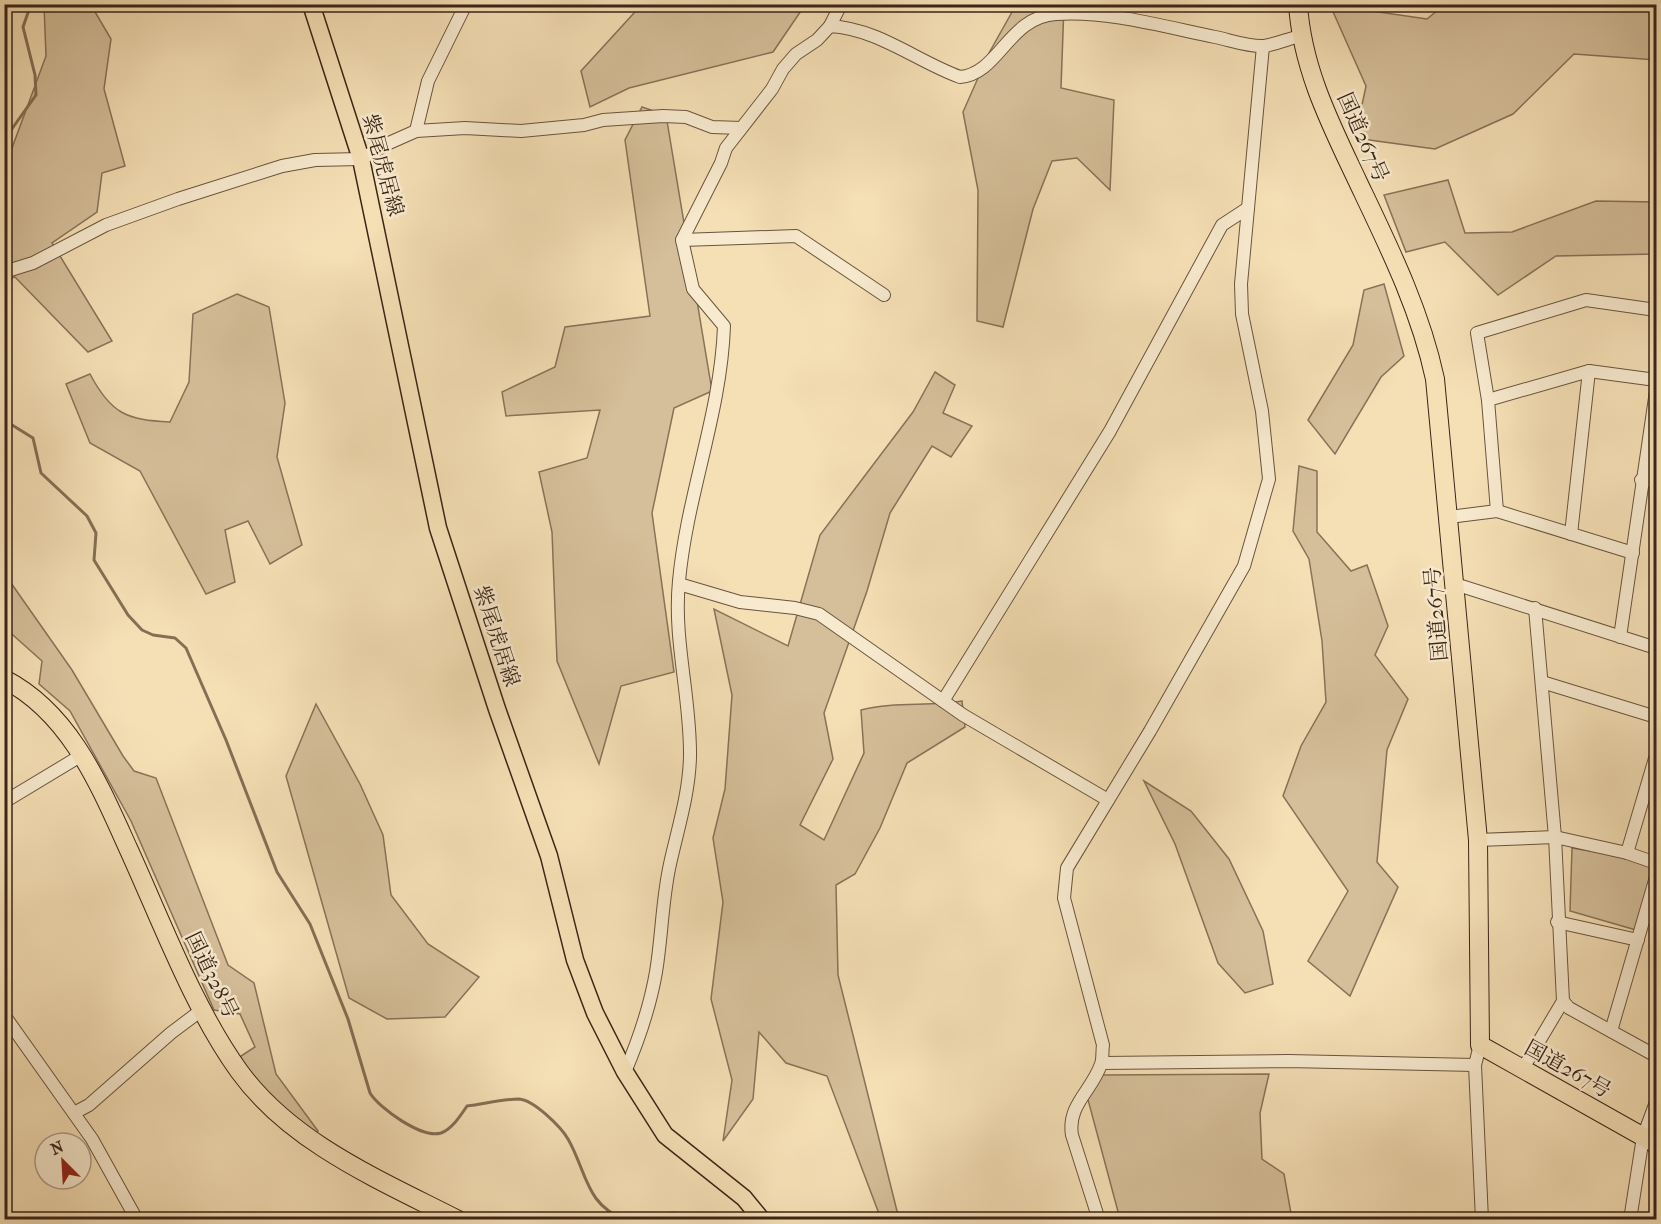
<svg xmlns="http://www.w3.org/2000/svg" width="1661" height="1224" font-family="'IM FELL French Canon','Noto Serif JP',serif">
	<rect width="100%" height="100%" fill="#f5dfb5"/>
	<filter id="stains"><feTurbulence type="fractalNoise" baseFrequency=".00333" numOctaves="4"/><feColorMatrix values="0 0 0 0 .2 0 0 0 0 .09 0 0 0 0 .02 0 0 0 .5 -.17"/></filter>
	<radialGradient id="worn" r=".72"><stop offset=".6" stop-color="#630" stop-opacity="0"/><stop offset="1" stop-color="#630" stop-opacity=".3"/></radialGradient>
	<!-- green -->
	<g fill="#d5bf9a" stroke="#887258" stroke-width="1.5">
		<path d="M44,5h47l20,34 -7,50 21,77 -23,7 -5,39 -45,31 60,98 -24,11 -73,-75 -10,3v-113l41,-111z"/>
		<path d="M639,5v-1l166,1 -32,47 -144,36 -39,19 -9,-36 53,-58z"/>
		<path d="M1016,5h48l-3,83 53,12 -4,90 -33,-32 -25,3 -19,48 -30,118 -26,-6 1,-131 -15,-78 26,-59z"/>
		<path d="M1330,5l97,14 17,-14h212v55l-82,-6 -61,60 -78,35 -80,-11 11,-52z"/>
		<path d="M642,107l24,8 46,276 -38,17 -22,105 22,159 -53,14 -22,78 -42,-103 -5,-129 -13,-60 48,-14 13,-48 -94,6 -4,-24 53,-25 10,-40 85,-11 -25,-176z"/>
		<path d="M1448,180l17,53 47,-1 84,-31 60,1v52l-100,2 -58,39 -53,-53 -39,10 -22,-57z"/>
		<path d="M1384,284l20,72 -23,21 -46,77 -27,-34 45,-75 11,-55z"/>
		<path d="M237,294l32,13 16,96 -8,54 25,88 -32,19 -22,-43 -23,9 10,52 -29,12 -66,-123 -50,-28 -24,-59 24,-10c21,40 37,46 80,48l19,-40 4,-68z"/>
		<path d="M935,372l20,13 -12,28 29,13 -21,31 -19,-11 -42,67 -23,78 -43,122 9,46 -33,66 24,15 40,-87 -3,-43c34,-9 67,-3 101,-9l3,26 -58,36 -27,65 -25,46 -19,11 2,90 61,244h-18l-54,-143 -41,-13 -27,-31 -6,67 -30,42 9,-61 -21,-81 12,-97 -10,-64 12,-49 7,-94 -18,-86 74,37 32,-111 93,-123z"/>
		<path d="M1299,466l18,5v61l34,39 16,-6 21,61 -13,29 33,44 -21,51 -10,112 21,25 -48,109 -42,-35 40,-70 -65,-95 18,-50 25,-44 -4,-61 -13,-82 -16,-28z"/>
		<path d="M4,573l68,97 51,86 11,15 22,7 72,187 26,18 22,91 42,57 -2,2c-30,-21 -55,-45 -78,-75l17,-11 -15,-33 -26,-4 -83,-189 -61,-110 -31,-27 3,-23 -37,-33z"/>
		<path d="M316,704l44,80 23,51 8,60 37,49 51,33 -34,40 -58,2 -38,-21 -63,-222z"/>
		<path d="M1144,781l47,30 38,48 34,72 10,53 -28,9 -27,-30 -43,-119z"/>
		<path d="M1572,848l56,9 26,11 -18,62 -66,-19z"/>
		<path d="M1269,1074l-9,39 2,46 22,15 8,45h-172l-33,-123 14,-21z"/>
	</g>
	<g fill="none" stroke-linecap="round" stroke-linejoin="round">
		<!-- stream -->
		<g stroke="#846f55" stroke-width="3">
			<path d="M4,140l32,-45 -1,-20 -12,-48 8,-23"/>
			<path d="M4,420l29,18 8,35 46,43 9,17 -2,27 34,55 14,15 11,5 22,3 11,10 40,92 51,132 33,52 38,95 22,74c9,15 52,46 71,40 11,-4 20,-18 26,-27 17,-2 35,-7 52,-7 15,1 42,28 49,40 19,33 17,66 58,81"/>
			<path d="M632,1220l40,-7 11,1 3,6"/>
		</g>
		<defs>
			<g id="minor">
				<path d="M830,26l9,-18 7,-4"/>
				<path d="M416,131l12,-50 38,-77"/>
				<path d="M682,240l114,-4 88,59"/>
				<path d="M4,272l29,-9 73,-38 72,-26 104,-33 33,-6 46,-1 28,-16 27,-12 49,-3 56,3 63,-6 19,-5 60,-4 23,1 26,10 29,1"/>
				<path d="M1488,400l101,-29 67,9"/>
				<path d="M1641,480l15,1"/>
				<path d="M1497,511l-9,-111 -11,-67 109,-33 70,10"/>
				<path d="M1449,517l48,-6 136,42"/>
				<path d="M1571,534l18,-163"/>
				<path d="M679,584l61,18 55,6 24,6 144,101 145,85"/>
				<path d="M1455,584l201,64"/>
				<path d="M1535,608l20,229 8,164 6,7 87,48"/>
				<path d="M1620,637l36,-246"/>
				<path d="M1542,682l114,35"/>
				<path d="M943,701l167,-270 112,-206 26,-17"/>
				<path d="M4,802l78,-47"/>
				<path d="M1478,840l77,-3 72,16 29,10"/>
				<path d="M1627,853l29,-98"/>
				<path d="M1557,922l81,18"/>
				<path d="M4,1015l88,124 45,81"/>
				<path d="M1611,1031l45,-154"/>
				<path d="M1480,1045l-5,20 7,155"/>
				<path d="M1102,1063l186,-2 187,4"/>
				<path d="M1522,1070l41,-69"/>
				<path d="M625,1072c14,-33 25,-65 31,-100 6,-36 6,-72 14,-108 8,-36 19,-70 20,-107 1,-59 -17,-117 -11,-176 8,-87 42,-168 45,-255l-31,-37 -11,-49 39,-77 5,-15 46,-59 11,-20 13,-15 21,-14 13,-14c49,3 86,35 130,51 39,-3 48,-60 96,-63 50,-4 110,13 159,23 15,3 34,10 49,9 12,-2 24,-7 36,-10"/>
				<path d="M74,1113l15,-8 82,-72 32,-24"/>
				<path d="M1099,1220l-27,-85c-5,-30 20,-44 29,-71 2,-5 1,-13 2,-19l-39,-147 3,-30 83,-137 94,-165 25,-87 -7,-68 -20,-97 -1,-30 22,-238"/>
				<path d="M1630,1220l13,-83 13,-35"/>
			</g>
			<path id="major" d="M311,4l50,155 77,369 59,181 52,147 26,104 20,53 30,59 40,63 79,63 18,22"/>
			<g id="highway">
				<path d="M1298,4c4,64 32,119 59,176 31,65 63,129 78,199l43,461 2,205 176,99"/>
				<path d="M4,679c66,34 95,105 124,169 33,72 65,159 111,223 52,72 141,109 219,149"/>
			</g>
		</defs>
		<!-- minor casing -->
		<use href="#minor" stroke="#69543e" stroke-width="14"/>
		<!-- major casing -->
		<use href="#major" stroke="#3a2517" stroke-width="19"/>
		<!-- highway casing -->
		<use href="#highway" stroke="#3a2517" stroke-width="20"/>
		<!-- minor -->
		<use href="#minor" stroke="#f8eacf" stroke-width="12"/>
		<!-- major -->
		<use href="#major" stroke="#f5dfb5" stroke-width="16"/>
		<!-- highway -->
		<use href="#highway" stroke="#f5dfb5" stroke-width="18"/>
	</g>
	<g text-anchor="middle" stroke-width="5" stroke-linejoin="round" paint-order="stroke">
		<!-- street labels -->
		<g font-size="21" fill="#3a2517" stroke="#f8eacf">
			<text transform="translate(1363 137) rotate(66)" y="7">国道267号</text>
			<text transform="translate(383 165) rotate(75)" y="7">紫尾虎居線</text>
			<text transform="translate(1436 614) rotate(-95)" y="7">国道267号</text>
			<text transform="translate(497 636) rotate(72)" y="7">紫尾虎居線</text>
			<text transform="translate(212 975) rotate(64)" y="7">国道328号</text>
			<text transform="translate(1568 1069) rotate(29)" y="7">国道267号</text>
		</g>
	</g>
	<!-- margin -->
	<rect width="1661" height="1224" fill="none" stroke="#f5dfb5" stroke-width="24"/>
	<rect x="6" y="6" width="1649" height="1212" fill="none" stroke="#3a2517" stroke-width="3"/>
	<rect x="12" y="12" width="1637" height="1200" fill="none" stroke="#3a2517" stroke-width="1.5"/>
	<!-- north arrow -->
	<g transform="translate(63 1161) rotate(336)"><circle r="28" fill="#f8eacf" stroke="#ac9b85" stroke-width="1.5"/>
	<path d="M0-4.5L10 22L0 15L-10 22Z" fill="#8f2418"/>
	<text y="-9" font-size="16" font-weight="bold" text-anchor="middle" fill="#3a2517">N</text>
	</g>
	<rect width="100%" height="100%" filter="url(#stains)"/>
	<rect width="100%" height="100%" fill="url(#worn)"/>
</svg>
